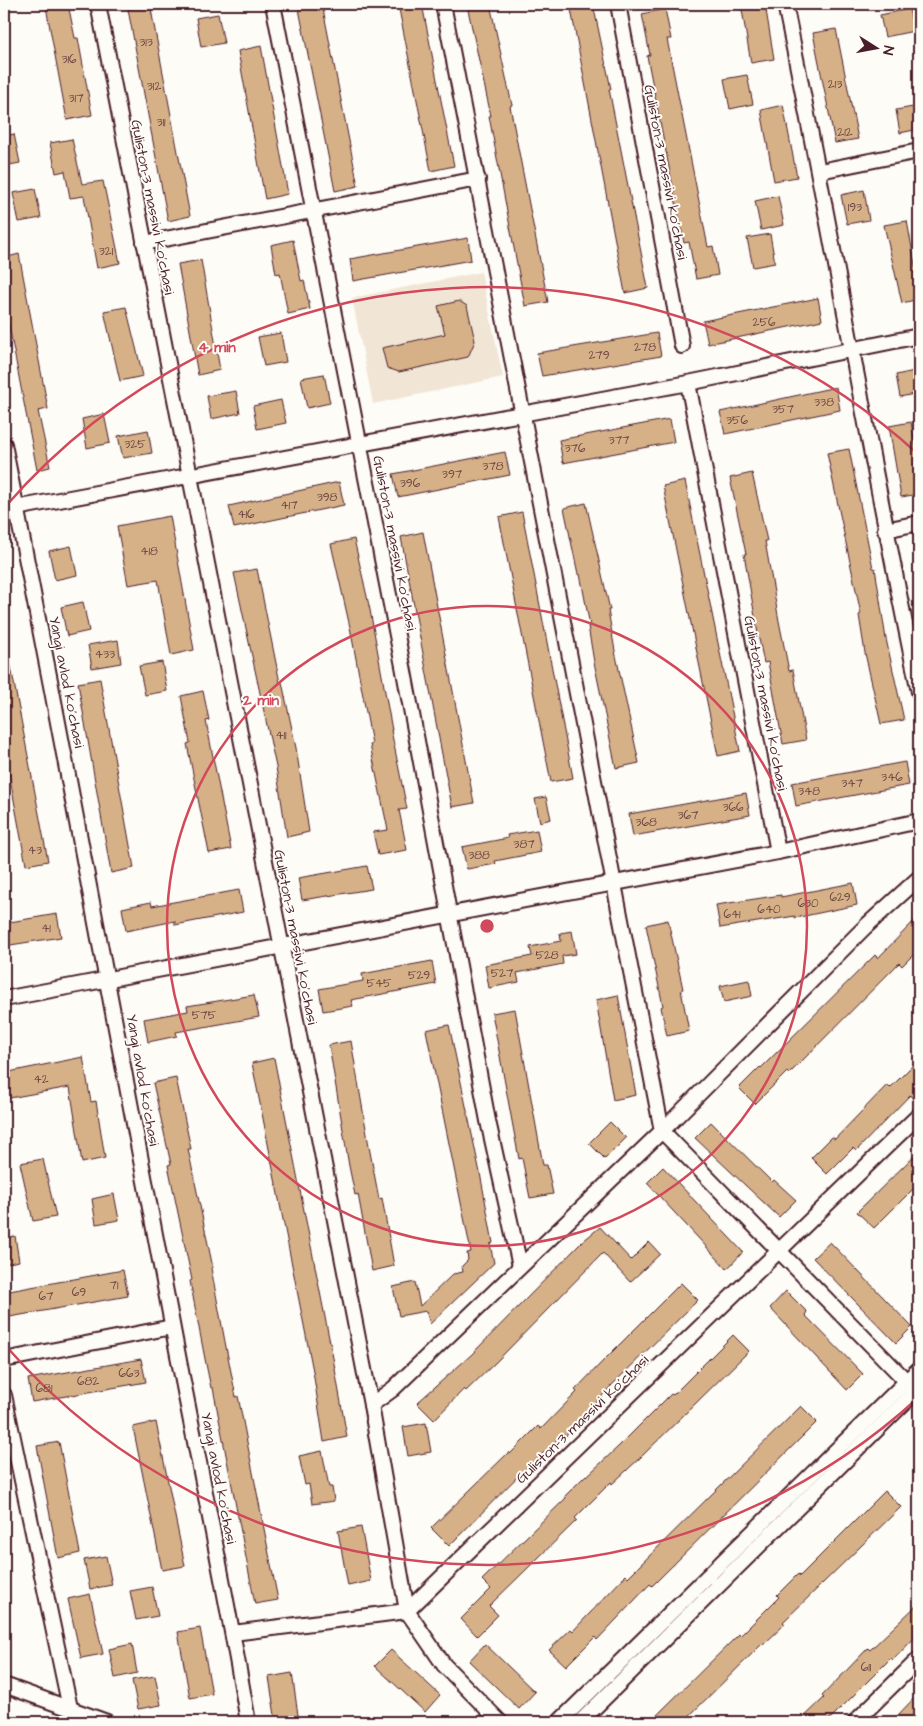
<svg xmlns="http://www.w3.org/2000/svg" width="923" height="1726" font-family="'Architects Daughter',sans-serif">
	<rect width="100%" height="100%" fill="#fdfcf7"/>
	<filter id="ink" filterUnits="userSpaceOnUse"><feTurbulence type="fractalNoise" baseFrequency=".02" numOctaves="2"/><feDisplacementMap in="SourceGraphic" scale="10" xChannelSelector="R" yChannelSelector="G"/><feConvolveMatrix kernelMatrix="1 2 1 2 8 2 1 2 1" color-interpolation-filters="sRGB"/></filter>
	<g filter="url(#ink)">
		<!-- built -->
		<path fill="#f1e6d6" d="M481,272l22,105 -130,27 -21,-106z"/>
		<!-- building -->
		<g fill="#d6b188" stroke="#4a1f2b">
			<path d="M59,4h9l7,34h3l14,77 -25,5 -21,-113z"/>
			<path d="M127,4h23l40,212 -22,5z"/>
			<path d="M298,4h24l36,182 -23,5z"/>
			<path d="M398,4h24l32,162 -23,5z"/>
			<path d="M475,4h15l22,101 -2,1 38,196 -23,4 -36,-190h2l-24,-111z"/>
			<path d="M570,4h23l18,85h-2l39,199 -23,5z"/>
			<path d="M741,4h24l9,55 -23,4z"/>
			<path d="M665,9l6,30h-4l41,208 5,-1 5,29 -22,4 -7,-37 -5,1 -37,-187 3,-1 -8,-41z"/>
			<path d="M909,9l5,22 -29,6 -5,-22z"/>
			<path d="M218,14l6,29 -23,4 -5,-29z"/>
			<path d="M836,29l22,110 -23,4 -22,-110z"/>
			<path d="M261,46l27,148 -23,5 -27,-148z"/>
			<path d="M747,75l6,29 -23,5 -6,-30z"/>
			<path d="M783,105l14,72 -23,4 -13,-71z"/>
			<path d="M919,106v23l-19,4 -4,-23z"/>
			<path d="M14,134l6,29 -16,3v-30z"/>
			<path d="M72,139l10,45 21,-3 17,82 -23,5 -13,-72 -14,2 -5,-27 -9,2 -6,-30z"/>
			<path d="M35,189l6,29 -22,4 -6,-29z"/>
			<path d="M864,190l5,30 -22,4 -6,-29z"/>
			<path d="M778,196l6,29 -23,5 -6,-29z"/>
			<path d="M907,221l9,49 3,-1v30l-17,4 -18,-78z"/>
			<path d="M770,234l5,29 -22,4 -6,-29z"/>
			<path d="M468,238l3,22 -118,21 -3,-22z"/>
			<path d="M293,240l8,41 3,-1 6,29 -22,5 -8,-41 -4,1 -5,-29z"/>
			<path d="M19,254l29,155 -10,2 12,56 -13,3 -33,-170v-42z"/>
			<path d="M201,260l19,110 -22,5 -20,-111z"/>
			<path d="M818,298l4,22 -114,24 -5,-23z"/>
			<path d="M459,301l8,5 8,35 -7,16 -69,15 -12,-4 -5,-20 63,-14 -7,-28z"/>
			<path d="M126,307l17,69 -23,5 -16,-70z"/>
			<path d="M281,333l5,29 -22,4 -6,-29z"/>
			<path d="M657,333l4,23 -119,20 -5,-23z"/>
			<path d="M919,370v23l-19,4 -4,-22z"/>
			<path d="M324,374l6,29 -23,5 -6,-30z"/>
			<path d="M836,387l4,23 -115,24 -5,-22z"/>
			<path d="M236,391l4,22 -29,6 -4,-23z"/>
			<path d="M281,400l5,23 -29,6 -4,-23z"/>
			<path d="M104,414l6,29 -23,5 -5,-29z"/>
			<path d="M670,419l4,23 -111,21 -4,-23z"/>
			<path d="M911,422l8,46v26l-18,3 -12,-71z"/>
			<path d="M148,430l4,23 -29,5 -5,-22z"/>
			<path d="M849,449l24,119h2l11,71 18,81 -23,4 -16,-71 -6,-38 2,-1 -34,-161z"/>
			<path d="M505,452l5,23 -112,22 -5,-23z"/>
			<path d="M752,473l15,68h-2l14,80 10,50 4,-1 13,70 -23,4 -15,-82 -4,1 -6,-29 -14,-80h2l-16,-76z"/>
			<path d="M685,481l55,270 -22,5 -55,-270z"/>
			<path d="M339,482l5,23 -110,23 -5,-22z"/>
			<path d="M586,503l24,107h-2l7,41 24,112 -23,5 -22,-106 -6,-36h2l-10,-52h-2l-14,-66z"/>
			<path d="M522,512l51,266 -22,4 -52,-265z"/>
			<path d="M170,516l24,134 -23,5 -13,-75 -30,5 -11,-59z"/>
			<path d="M423,532l51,271 -22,4 -51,-270z"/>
			<path d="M354,539l16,71 22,120h-1l16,79 -8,1 8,40 -29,5 -5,-23 15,-2 -18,-85 2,-1 -22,-117 -19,-83z"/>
			<path d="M71,546l6,29 -22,5 -6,-29z"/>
			<path d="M257,569l23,114 2,-1 14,66 13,84 -22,5 -11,-70 -42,-194z"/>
			<path d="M83,602l6,29 -22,5 -6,-29z"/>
			<path d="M118,640l3,23 -29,5 -4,-23z"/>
			<path d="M10,662l38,199 -22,4 -22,-119v-83z"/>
			<path d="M162,662l5,29 -22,4 -6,-29z"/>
			<path d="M100,679l34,189 -23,5 -33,-190z"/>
			<path d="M203,691l6,29 -3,1 25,128 -22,4 -22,-109 3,-1 -9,-47z"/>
			<path d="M905,762l4,23 -113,21 -4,-23z"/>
			<path d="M746,793l4,22 -117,21 -4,-22z"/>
			<path d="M546,797l5,22 -11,3 -5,-23z"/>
			<path d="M537,830l4,22 -46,9 1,3 -29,5 -5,-22 46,-9 -1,-3z"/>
			<path d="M367,866l5,23 -70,11 -4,-22z"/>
			<path d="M853,883l4,22 -62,13v-2l-75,12 -4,-23 65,-10v2z"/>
			<path d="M239,890l4,22 -68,13v-4l-49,10 -4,-23 29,-6 1,4z"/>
			<path d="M57,914l4,23 -57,9v-23z"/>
			<path d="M919,916v33l-17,17 -3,-3 -110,111 -2,-2 -32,32 -16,-16 21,-21 1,1 114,-113 3,3z"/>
			<path d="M668,920l15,69 -2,1 8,41 -22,5 -6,-29 2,-1 -17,-81z"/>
			<path d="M572,931l4,23 -14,2 1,8 -46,9 2,9 -30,6 -4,-23 47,-9 -2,-9 31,-6 -1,-8z"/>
			<path d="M432,961l4,23 -85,16 2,6 -30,5 -4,-22 44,-8 -1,-7z"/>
			<path d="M749,980l3,16 -28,6 -4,-16z"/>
			<path d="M254,995l5,22 -83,15 1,4 -29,6 -4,-23 44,-8 -1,-5z"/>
			<path d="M618,995l18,100 -23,5 -17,-100z"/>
			<path d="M515,1009l28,156h4l6,29 -23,4 -8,-40 -3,1 -27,-146z"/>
			<path d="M449,1025l31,148 13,70 -3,1 4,19 -64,61 -4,-13 -27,5 -6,-29 22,-5 5,24 33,-32 10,-2 -1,-6 6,-6 -1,-7 4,-1 -45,-222z"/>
			<path d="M351,1041l19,111 9,47 3,-1 12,68 -22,5 -14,-77 -3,1 -6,-29 -20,-121z"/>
			<path d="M83,1057l8,45 5,-1 9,57 -23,5 -12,-76 -66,12v-26z"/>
			<path d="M274,1058l59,300 14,79 -23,5 -11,-71 -61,-308z"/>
			<path d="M919,1059v33l-7,6 -2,-3 -54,56 -3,-3 -26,26 -16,-16 21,-21 3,2 52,-54 3,3z"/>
			<path d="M176,1078l15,71h-3l25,119h-2l15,79 10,50 2,-1 40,204 -23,4 -42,-216h-2l-6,-29 -15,-78 2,-1 -24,-115 3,-1 -18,-81z"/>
			<path d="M610,1122l16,16 -21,21 -16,-16z"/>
			<path d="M711,1122l61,60 2,-2 22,20 -17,17 -84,-79z"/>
			<path d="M919,1151v32l-45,45 -17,-16z"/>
			<path d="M43,1159l13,58 -23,4 -13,-58z"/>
			<path d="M663,1167l80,85 -16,17 -80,-86z"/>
			<path d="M114,1194l5,26 -23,4 -4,-25z"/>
			<path d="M600,1227l31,33 18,-18 11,12 -30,28 -27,-29 -107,109 -30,29 -2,-2 -30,31 -17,-17 54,-48 111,-113z"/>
			<path d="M15,1236l4,25 -15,3v-26z"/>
			<path d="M830,1242l82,85 -16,16 -83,-85z"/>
			<path d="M123,1270l5,26 -124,22v-26z"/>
			<path d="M681,1283l17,17 -86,85 -47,52 -2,-3 -30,29 -1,-1 -83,84 -18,-18 78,-76 1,2 28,-28 3,3 36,-37 -2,-2 30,-31z"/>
			<path d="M786,1291l21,21 -2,3 58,59 -16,16 -77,-82z"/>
			<path d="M733,1335l16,16 -108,106 -29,27 -1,-2 -36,36 2,2 -88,86 9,9 -21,21 -16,-17 30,-30 -9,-9 84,-82 -1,-2 21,-21 1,1 31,-29 53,-53 2,1z"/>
			<path d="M141,1359l5,23 -114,20 -4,-23z"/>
			<path d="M801,1406l16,16 -165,164 -2,-2 -53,56 -2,-3 -29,29 -17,-16 22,-21 2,2 53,-56 2,2z"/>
			<path d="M156,1422l29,144 -23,4 -29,-143z"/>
			<path d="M426,1423l5,29 -23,4 -5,-29z"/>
			<path d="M59,1442l21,111 -22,5 -21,-112z"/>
			<path d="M322,1451l7,36h3l2,14 -22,3 -3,-20 -4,1 -6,-29z"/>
			<path d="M885,1491l16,16 -118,115 2,2 -22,21 -1,-1 -79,78h-33l89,-88 1,2 39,-39 -2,-2 21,-21 2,2z"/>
			<path d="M361,1527l10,54 -23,5 -10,-55z"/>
			<path d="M106,1556l6,29 -22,4 -6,-29z"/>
			<path d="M152,1587l6,29 -22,4 -6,-29z"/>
			<path d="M90,1594l13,60 -22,4 -13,-59z"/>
			<path d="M919,1603v30l-26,27 -2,-2 -64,64h-28l25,-24 -2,-2 46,-48 2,2z"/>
			<path d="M200,1628l12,66 -22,4 -12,-66z"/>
			<path d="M132,1644l5,29 -22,5 -6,-29z"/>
			<path d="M485,1644l50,48 -16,17 -50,-48z"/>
			<path d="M391,1650l49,45 -15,17 -50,-46z"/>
			<path d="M292,1673l7,49h-23l-7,-45z"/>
			<path d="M155,1676l6,29 -23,4 -6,-29z"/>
			<path d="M919,1693v29h-16l-6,-6z"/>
		</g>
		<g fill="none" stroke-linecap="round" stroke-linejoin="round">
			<defs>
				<g id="minor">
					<path d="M98,4l273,1401 36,206 37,54 56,57"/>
					<path d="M273,4l130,662 85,455 32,145"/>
					<path d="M443,4l219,1127 257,263"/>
					<path d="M618,4l64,342"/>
					<path d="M785,4c47,229 86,459 134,688"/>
					<path d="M820,171l99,-20"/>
					<path d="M144,243l334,-64"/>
					<path d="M688,383l90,469"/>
					<path d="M4,444c58,293 112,587 168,880 25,133 54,265 76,398"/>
					<path d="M16,508l672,-125 231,-47"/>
					<path d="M885,530l34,-7"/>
					<path d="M4,999l774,-147 141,-31"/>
					<path d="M4,1360l168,-33"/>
					<path d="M4,1395l66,313"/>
					<path d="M371,1405l22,-16 269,-258 203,-204 54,-49"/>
					<path d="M233,1633l174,-22 512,-496"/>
					<path d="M4,1685l103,37"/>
					<path d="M559,1722l360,-353"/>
					<path d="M580,1722l339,-334"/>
					<path d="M855,1722l64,-63"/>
				</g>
			</defs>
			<!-- minor casing -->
			<use href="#minor" stroke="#4a1f2b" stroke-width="18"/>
			<!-- minor -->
			<use href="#minor" stroke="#fdfcf7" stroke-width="14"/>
		</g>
	</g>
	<!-- distance rings -->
	<g fill="none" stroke="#d1495b" stroke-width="2.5">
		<circle cx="487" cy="926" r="320"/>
		<path d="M919 1397A639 639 0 0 1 5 1345M5 507A639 639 0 0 1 919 455"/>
	</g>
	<g text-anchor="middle" stroke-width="4" stroke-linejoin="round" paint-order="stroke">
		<!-- number labels -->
		<g font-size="12" fill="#6d4442">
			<text x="146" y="46">313</text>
			<text x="69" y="63">316</text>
			<text x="835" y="88">213</text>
			<text x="154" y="90">312</text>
			<text x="76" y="102">317</text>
			<text x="161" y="126">311</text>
			<text x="845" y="136">212</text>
			<text x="855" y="211">193</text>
			<text x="106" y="255">321</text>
			<text x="764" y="326">256</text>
			<text x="645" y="351">278</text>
			<text x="599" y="359">279</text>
			<text x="824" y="406">338</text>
			<text x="783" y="413">357</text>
			<text x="737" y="424">356</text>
			<text x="619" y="444">377</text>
			<text x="135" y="448">325</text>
			<text x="575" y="452">376</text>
			<text x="493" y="470">378</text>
			<text x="452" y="478">397</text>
			<text x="410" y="487">396</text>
			<text x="327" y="501">398</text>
			<text x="289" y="509">417</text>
			<text x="246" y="518">416</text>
			<text x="149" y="555">418</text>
			<text x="105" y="658">433</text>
			<text x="281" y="739">411</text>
			<text x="892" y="781">346</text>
			<text x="852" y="787">347</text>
			<text x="809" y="795">348</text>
			<text x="733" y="811">366</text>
			<text x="688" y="819">367</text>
			<text x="646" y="826">368</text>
			<text x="524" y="848">387</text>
			<text x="35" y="854">43</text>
			<text x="479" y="859">388</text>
			<text x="840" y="901">629</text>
			<text x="808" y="907">630</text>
			<text x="769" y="913">640</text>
			<text x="732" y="918">641</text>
			<text x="46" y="932">41</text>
			<text x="547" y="959">528</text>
			<text x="502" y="977">527</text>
			<text x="419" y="979">529</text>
			<text x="379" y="987">545</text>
			<text x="204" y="1019">575</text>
			<text x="41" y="1083">42</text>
			<text x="114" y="1289">71</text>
			<text x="79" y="1296">69</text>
			<text x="46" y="1300">67</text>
			<text x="129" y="1377">663</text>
			<text x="88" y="1385">682</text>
			<text x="44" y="1392">681</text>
			<text x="866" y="1671">611</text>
		</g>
		<!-- street labels -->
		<g font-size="15" fill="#4a1f2b" stroke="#fdfcf7">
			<text transform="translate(666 172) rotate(79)" y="5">Guliston-3 massivi ko'chasi</text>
			<text transform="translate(153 207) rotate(79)" y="5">Guliston-3 massivi ko'chasi</text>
			<text transform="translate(395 543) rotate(79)" y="5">Guliston-3 massivi ko'chasi</text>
			<text transform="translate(67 682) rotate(79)" y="5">Yangi avlod ko'chasi</text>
			<text transform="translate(766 703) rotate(79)" y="5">Guliston-3 massivi ko'chasi</text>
			<text transform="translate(296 937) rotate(79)" y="5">Guliston-3 massivi ko'chasi</text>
			<text transform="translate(143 1080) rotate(80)" y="5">Yangi avlod ko'chasi</text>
			<text transform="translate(582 1419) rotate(-44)" y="5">Guliston-3 massivi ko'chasi</text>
			<text transform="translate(219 1478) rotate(79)" y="5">Yangi avlod ko'chasi</text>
		</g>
	</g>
	<circle cx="487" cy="926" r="8" fill="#d1495b" stroke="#fdfcf7" stroke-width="2.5"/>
	<g font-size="15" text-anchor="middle" font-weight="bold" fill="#d1495b" stroke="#fdfcf7" stroke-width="4" stroke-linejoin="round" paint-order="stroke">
		<text x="217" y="352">4 min</text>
		<text x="261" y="705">2 min</text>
	</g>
	<!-- margin -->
	<rect width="923" height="1726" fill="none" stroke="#fdfcf7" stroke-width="20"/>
	<rect x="10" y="10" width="903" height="1706" fill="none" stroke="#4a1f2b" stroke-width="2" filter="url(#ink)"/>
	<!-- north arrow -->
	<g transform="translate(876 48) rotate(101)" stroke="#fdfcf7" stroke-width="4" paint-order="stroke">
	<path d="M0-4L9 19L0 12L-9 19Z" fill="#4a1f2b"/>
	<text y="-8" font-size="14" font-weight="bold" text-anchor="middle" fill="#4a1f2b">N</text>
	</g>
</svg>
